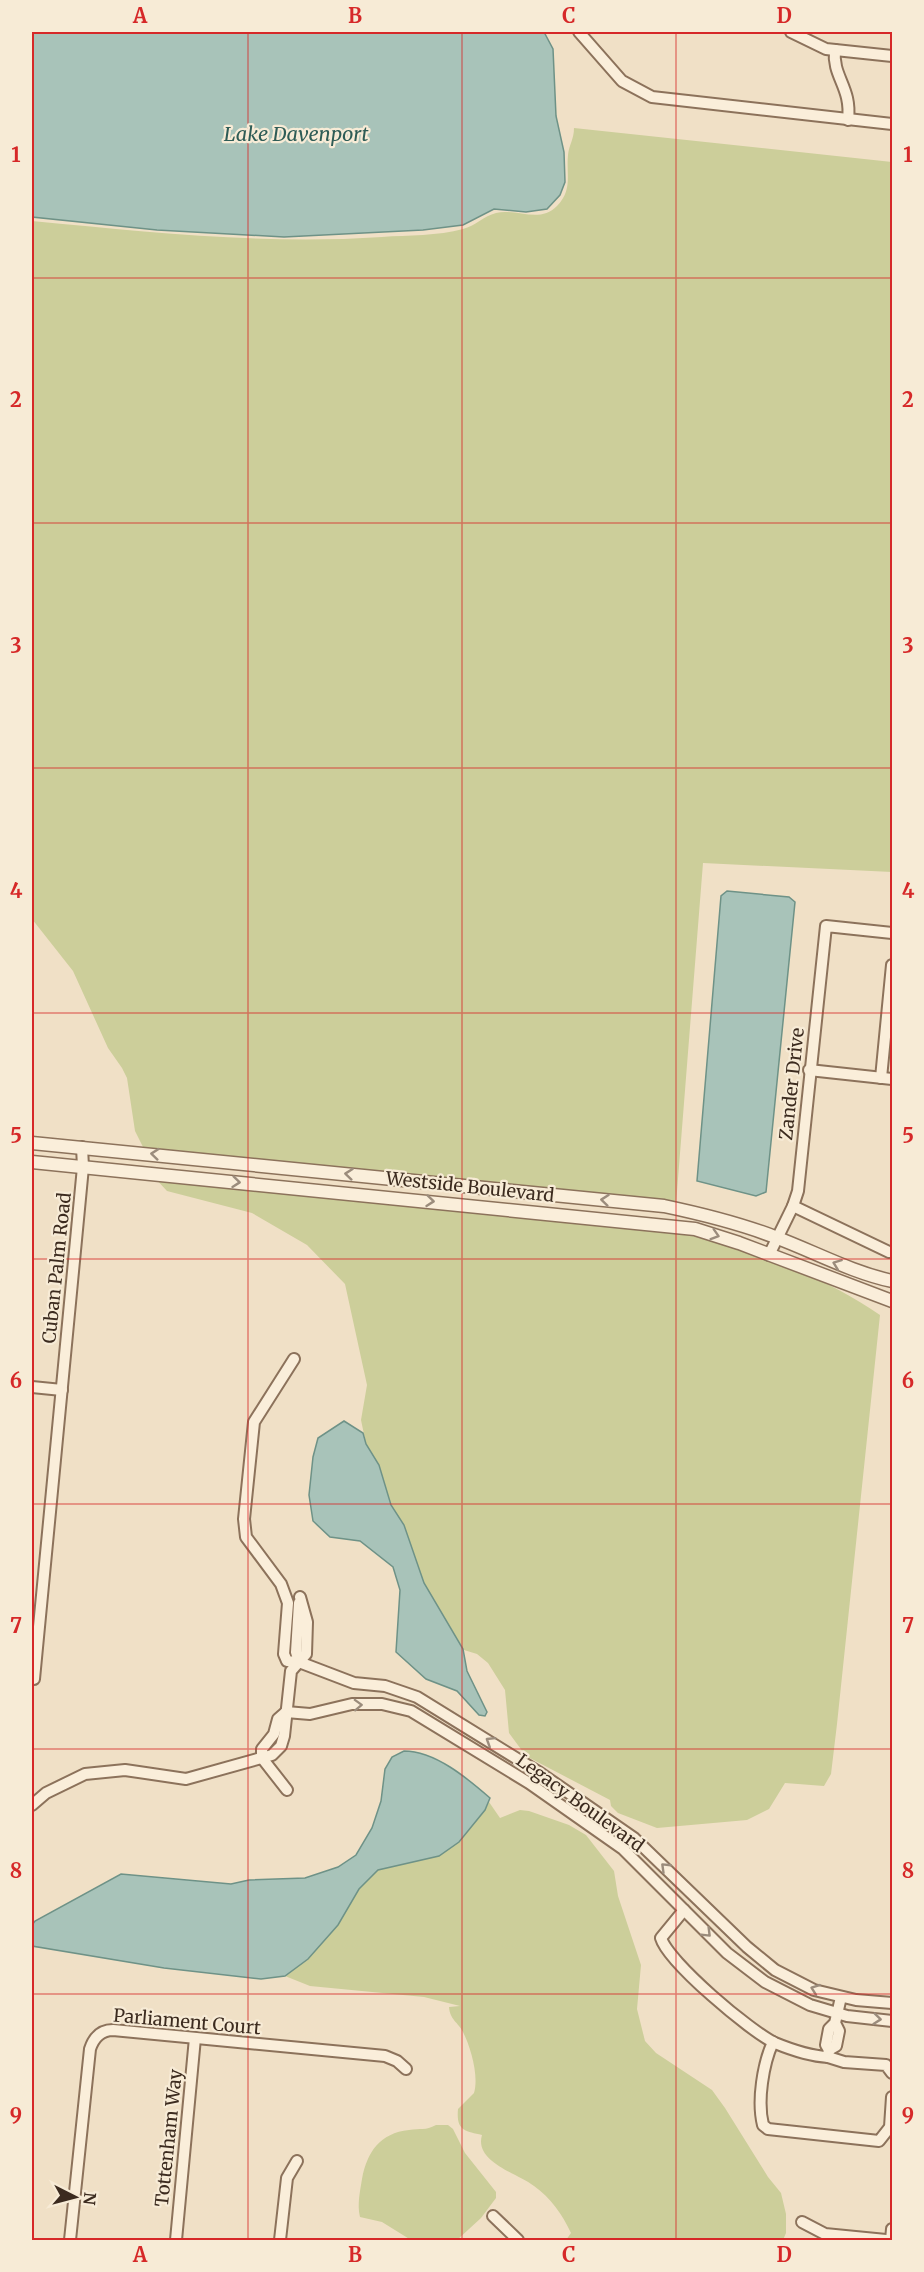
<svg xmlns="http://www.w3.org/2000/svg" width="924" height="2272" font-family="Merriweather,serif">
	<rect width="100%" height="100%" fill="#f0e0c6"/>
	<!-- green -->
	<g fill="#ccce9a">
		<path d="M574,128l318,34v710l-189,-9 -27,341 -532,-55 -9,-18 -8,-53 -5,-10 -14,-20 -35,-77 -41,-52v-698c116,11 232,24 350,16 26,-2 56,-1 81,-8 12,-3 21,-13 33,-16 20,-5 44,11 61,-7 16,-16 9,-32 11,-51 1,-10 6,-16 6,-27z"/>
		<path d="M155,1178l538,55c64,20 131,43 187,82l-43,409 -6,50 -7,12 -39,-3 -16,26 -22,11 -90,8 -39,-15 -7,-7 -1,-6 -84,-44 -17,-23 -4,-43 -17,-27 -11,-9 -13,-4 -40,-67 -20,-58 -13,-20 -12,-40 -13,-21 -5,-24 6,-35 -22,-101 -38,-39 -55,-32 -85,-22z"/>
		<path d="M489,1802l11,16 20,-8 9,1 40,14 17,10 28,36 4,25 23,69 -4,44 8,32 11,12 56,37 13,18 43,69 13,16 5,21v19l-3,7h-217l5,-7c-9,-19 -20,-35 -37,-47 -17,-13 -60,-24 -52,-51 -17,-4 -26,-4 -24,-26l16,-16c5,-17 -3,-45 -11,-61 -5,-10 -13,-12 -14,-25l11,-1 -36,-9 -114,-11 -25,-10 23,-17 30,-34 21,-36 19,-19 81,-28 26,-32z"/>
		<path d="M436,2125h12l5,4 12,24 31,39v6l-15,20 -24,22h-46l-29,-18 -22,-5c-3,-13 0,-25 2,-38 5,-27 18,-46 47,-49 12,-2 16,1 27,-5z"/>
	</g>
	<!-- water -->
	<g fill="#a8c3b9" stroke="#6e9287" stroke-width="1.5">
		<path d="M32,32h512l9,17 3,67 8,36 1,30 -5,13 -13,14 -21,3 -32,-3 -31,16 -40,5 -139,7 -127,-7 -125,-13z"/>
		<path d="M727,891l62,6 6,5 -29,290 -10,4 -59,-15 24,-285z"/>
		<path d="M344,1421l19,12 3,11 13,21 12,40 13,20 20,58 39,66 4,22 20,41 -2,4 -6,-1 -22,-24 -31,-12 -30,-27 4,-62 -7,-23 -33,-26 -30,-4 -17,-16 -4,-26 4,-38 5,-19z"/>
		<path d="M404,1751c31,0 63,27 86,47l-5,12 -26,32 -20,14 -61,14 -19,19 -21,36 -30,34 -23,17 -24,3 -97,-11 -132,-22v-21l3,-4 86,-47 110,10 18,-4 56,-2 33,-11 18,-12 16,-27 9,-27 4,-32 7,-12z"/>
	</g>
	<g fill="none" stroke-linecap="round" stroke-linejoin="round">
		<defs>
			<g id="minor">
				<path d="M579,32l43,49 30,16 240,27"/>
				<path d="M791,32l35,17 66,7"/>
				<path d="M835,50c-3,27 17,37 13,70"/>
				<path d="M809,1070l83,9"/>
				<path d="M881,1078l11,-113"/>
				<path d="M889,1252l-96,-46 5,-15 28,-265 66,7"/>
				<path d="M769,1255l24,-49"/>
				<path d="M294,1359l-40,63 -10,97 2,18 35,47 7,19 -4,51 3,7 12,1 55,21 31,3 32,11 123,76 94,65 113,109 28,23 39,20 42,10 36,3"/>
				<path d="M32,1387l30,3"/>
				<path d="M299,1662l-3,-10 3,-49"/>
				<path d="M34,1679l49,-512 -1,-20"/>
				<path d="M286,1712l24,2 42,-10h30l29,7 118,72 94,66 104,104 38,29 45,23 37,11 45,5"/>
				<path d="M262,1758v-9l12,-15 4,-15 8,-7"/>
				<path d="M262,1758l25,32"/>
				<path d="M32,1805l14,-12 39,-19 40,-4 61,9 86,-24 9,-9 3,-10 7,-65 15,-17 1,-32 -7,-25"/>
				<path d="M684,1910l-23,28c7,24 90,94 114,105 17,7 35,13 53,14l1,-7"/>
				<path d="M835,2023l4,8 -3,15 -7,4 -3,-5 3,-16 6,-6 6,-26"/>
				<path d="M773,2042c-10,22 -16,59 -10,83l5,4 111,12 11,-14 2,-30"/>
				<path d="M828,2057l16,5 42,3 6,8"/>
				<path d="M493,2216l25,24"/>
				<path d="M802,2222l23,12 61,6"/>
				<path d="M70,2240l20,-191c4,-12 11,-19 23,-19l272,26 12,5 9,8"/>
				<path d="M176,2240l19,-202"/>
				<path d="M280,2240l7,-62 10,-17"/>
				<path d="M891,2240l1,-11"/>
			</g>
			<g id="tertiary">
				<path d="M32,1143l632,63c38,8 75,17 111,31 40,15 76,35 117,44"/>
				<path d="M32,1162l663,67 44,14 153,58"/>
			</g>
		</defs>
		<!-- minor casing -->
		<use href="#minor" stroke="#8c725b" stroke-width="14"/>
		<!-- tertiary casing -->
		<use href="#tertiary" stroke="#8c725b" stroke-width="15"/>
		<!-- minor -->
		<use href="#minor" stroke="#faeeda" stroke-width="10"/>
		<!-- tertiary -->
		<use href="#tertiary" stroke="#faeeda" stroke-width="12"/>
	</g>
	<!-- one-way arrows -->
	<defs><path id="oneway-chevron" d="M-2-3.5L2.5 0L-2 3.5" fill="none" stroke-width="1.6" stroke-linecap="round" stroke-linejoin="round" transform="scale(1.5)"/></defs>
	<g stroke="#9b8c7c">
		<use href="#oneway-chevron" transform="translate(155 1154) rotate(-174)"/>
		<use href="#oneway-chevron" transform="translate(349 1174) rotate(-174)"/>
		<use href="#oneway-chevron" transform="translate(236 1182) rotate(6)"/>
		<use href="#oneway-chevron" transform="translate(605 1200) rotate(-174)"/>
		<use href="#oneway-chevron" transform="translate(430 1201) rotate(6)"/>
		<use href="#oneway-chevron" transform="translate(715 1235) rotate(17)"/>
		<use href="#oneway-chevron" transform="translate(837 1264) rotate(-159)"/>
		<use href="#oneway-chevron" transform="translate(358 1705) rotate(-2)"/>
		<use href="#oneway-chevron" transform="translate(490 1741) rotate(-148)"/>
		<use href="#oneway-chevron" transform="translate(665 1867) rotate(-136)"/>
		<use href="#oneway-chevron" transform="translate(707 1933) rotate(45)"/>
		<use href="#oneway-chevron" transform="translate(815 1989) rotate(-160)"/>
		<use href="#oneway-chevron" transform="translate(877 2019) rotate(6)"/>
	</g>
	<!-- grid -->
	<path fill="none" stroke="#d62828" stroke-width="1.5" stroke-opacity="0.55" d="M248,32v2208M462,32v2208M676,32v2208M32,278h860M32,523h860M32,768h860M32,1013h860M32,1259h860M32,1504h860M32,1749h860M32,1994h860"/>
	<g text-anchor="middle" stroke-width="4.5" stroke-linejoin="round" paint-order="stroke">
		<!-- street labels -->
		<g font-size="18" fill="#3c2b1f" stroke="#f7ebd6">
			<text transform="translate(792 1084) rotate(-84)" y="6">Zander Drive</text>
			<text transform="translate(470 1187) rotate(6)" y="6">Westside Boulevard</text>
			<text transform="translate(57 1268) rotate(-84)" y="6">Cuban Palm Road</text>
			<text transform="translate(580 1803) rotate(36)" y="6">Legacy Boulevard</text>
			<text transform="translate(187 2022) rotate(5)" y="6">Parliament Court</text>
			<text transform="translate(169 2138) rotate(-84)" y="6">Tottenham Way</text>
		</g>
		<!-- water labels -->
		<g font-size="20" font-style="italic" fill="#2e5c56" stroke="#f7ebd6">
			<text x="296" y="141">Lake Davenport</text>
		</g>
	</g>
	<!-- border -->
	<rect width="924" height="2272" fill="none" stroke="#f7ebd6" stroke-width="66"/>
	<!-- north arrow -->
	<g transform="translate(75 2197) rotate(96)" stroke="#f7ebd6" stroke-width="4.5" paint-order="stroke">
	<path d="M0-4.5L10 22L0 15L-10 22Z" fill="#3c2b1f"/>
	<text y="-9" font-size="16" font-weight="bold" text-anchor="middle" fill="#3c2b1f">N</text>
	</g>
	<rect x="33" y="33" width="858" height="2206" fill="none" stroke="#d62828" stroke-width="2"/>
	<g font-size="20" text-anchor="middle" font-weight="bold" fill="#d62828">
		<text x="140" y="23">A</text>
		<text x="355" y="23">B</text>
		<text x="569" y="23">C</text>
		<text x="784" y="23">D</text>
		<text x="16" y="162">1</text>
		<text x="908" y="162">1</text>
		<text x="16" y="407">2</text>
		<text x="908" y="407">2</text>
		<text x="16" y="653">3</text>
		<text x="908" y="653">3</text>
		<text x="16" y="898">4</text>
		<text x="908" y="898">4</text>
		<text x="16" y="1143">5</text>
		<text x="908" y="1143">5</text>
		<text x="16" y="1388">6</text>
		<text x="908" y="1388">6</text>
		<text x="16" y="1633">7</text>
		<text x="908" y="1633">7</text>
		<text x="16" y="1878">8</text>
		<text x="908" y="1878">8</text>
		<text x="16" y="2123">9</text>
		<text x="908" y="2123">9</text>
		<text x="140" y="2262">A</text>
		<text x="355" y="2262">B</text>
		<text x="569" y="2262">C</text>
		<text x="784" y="2262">D</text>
	</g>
</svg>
